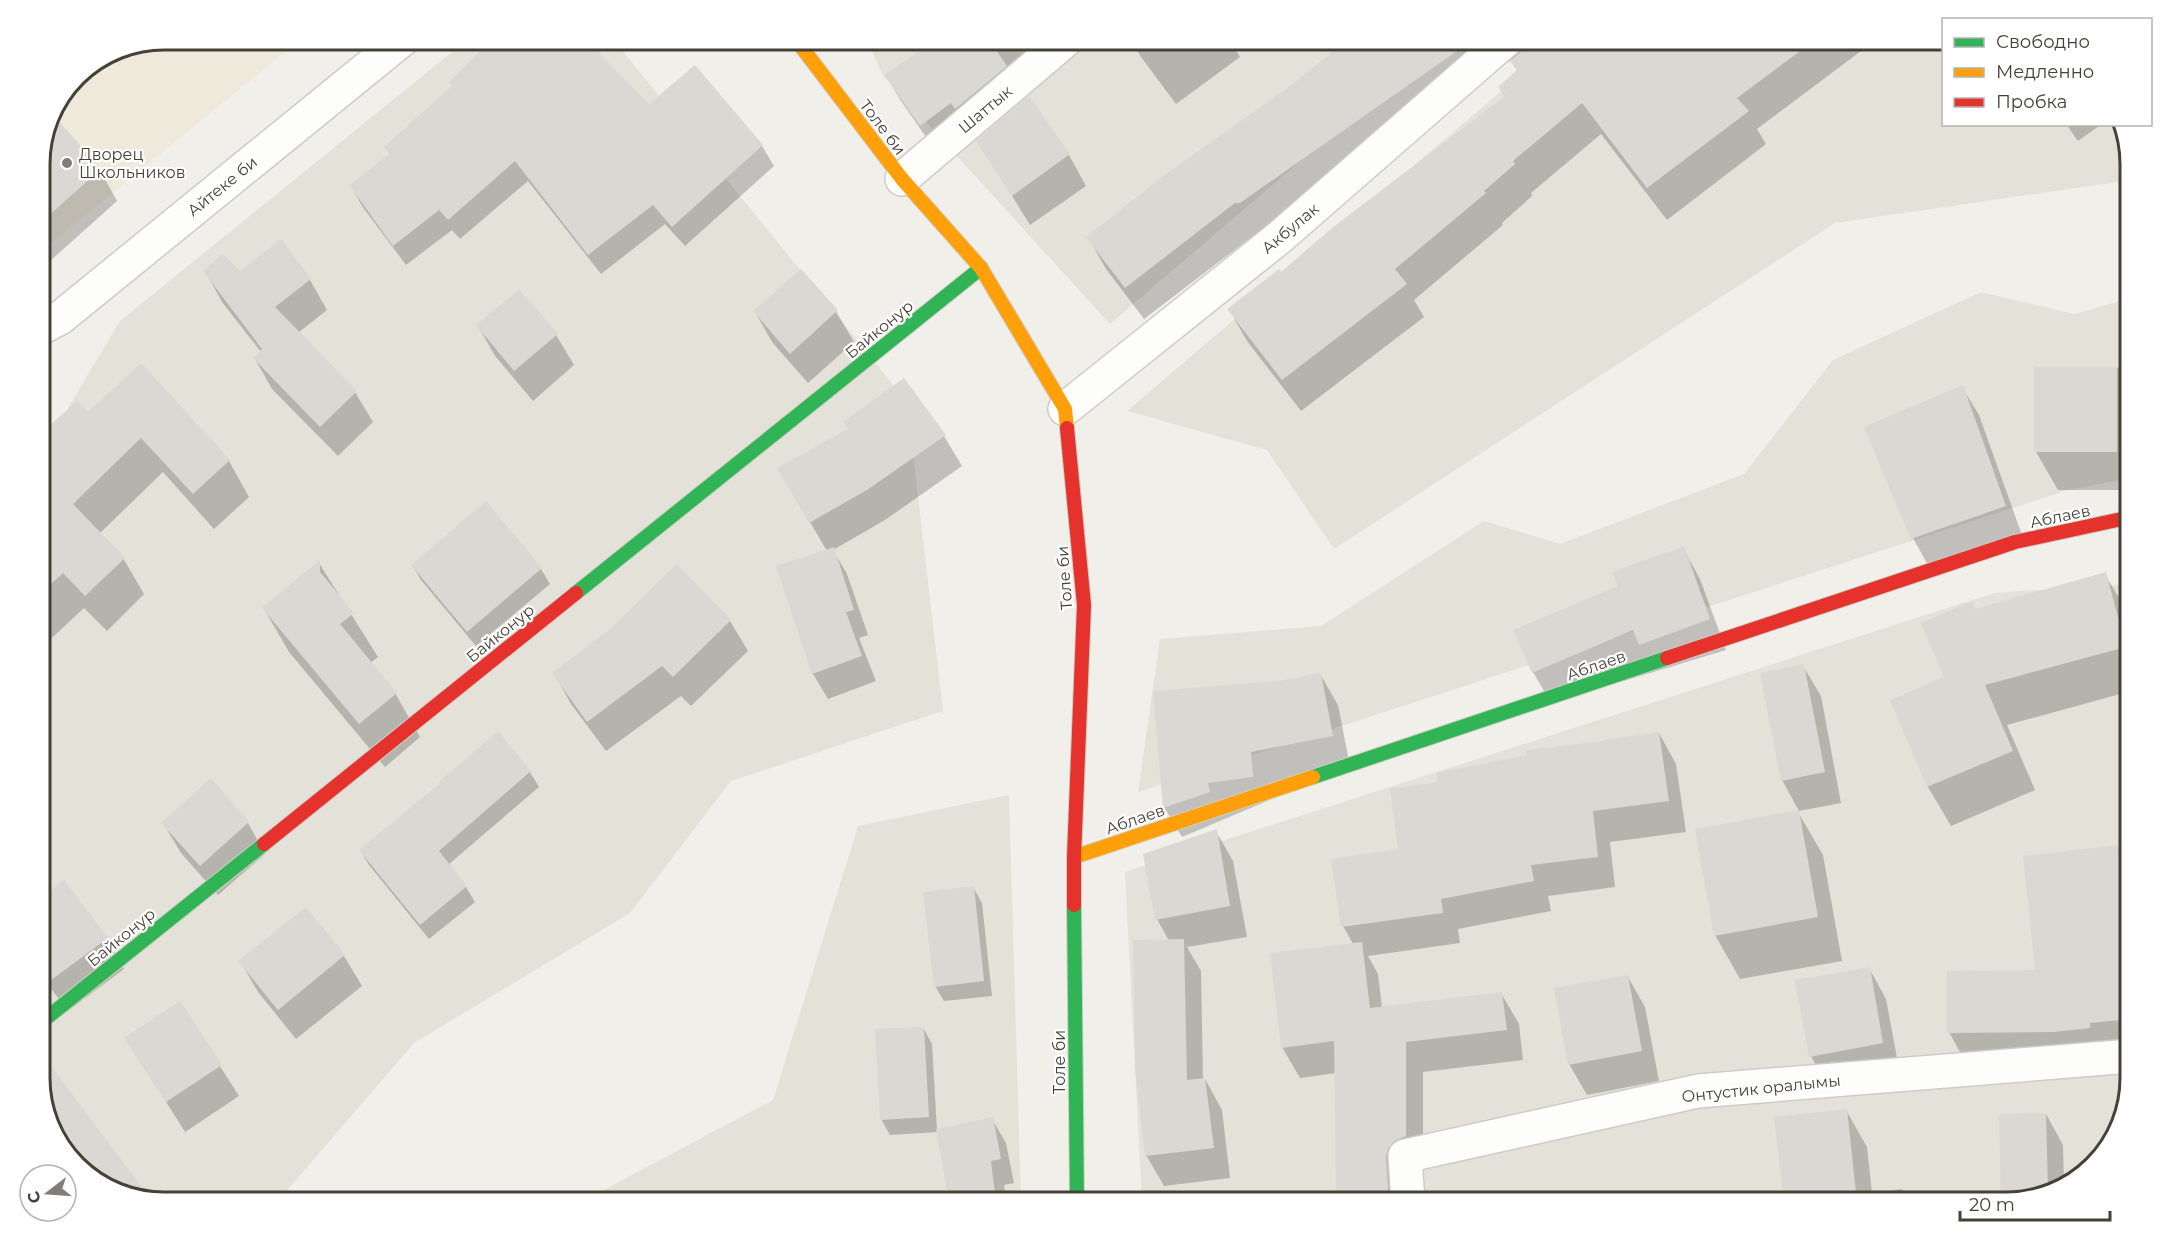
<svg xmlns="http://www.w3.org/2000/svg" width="2170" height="1241" font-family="Montserrat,sans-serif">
	<rect width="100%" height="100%" fill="#f0efea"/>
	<!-- residential -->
	<g fill="#e3e1d8">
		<path d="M468,39h145l294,363 36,309 -212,70 -101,132 -216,130 -137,159h-113l-62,-17 -42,-39 -21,-61v-651l27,-23 54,-90z"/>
		<path d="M867,39h576l-333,285 -228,-250z"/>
		<path d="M1562,39h381l1,85 177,1 10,31v24l-296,43 -501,326 -67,-99 -140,-39z"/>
		<path d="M1981,292l93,22 57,-16v180l-63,12 -930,302 22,-153 161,-13 163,-105 76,23 184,-70 89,-114z"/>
		<path d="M2129,584l2,6v488l-17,61 -45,46 -62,17h-865l-17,-330 869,-279z"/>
		<path d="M1009,795l12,407h-440l192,-102 85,-274z"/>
	</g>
	<!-- commercial -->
	<path fill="#eee9db" d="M164,39h137l-262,214v-97l13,-47 24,-34 40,-27z"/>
	<!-- shadow -->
	<g fill="#0003">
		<path d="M494,39h89l66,67 113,40 12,20 -89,80 -20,-22 -64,50 -73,-93 -68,58 -8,-9 -46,35 -44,-59 -11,-20 39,-31 -4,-8 67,-60z"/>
		<path d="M940,39h82l19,31 -106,80 -34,-49 -15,-25z"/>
		<path d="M1131,39h98l11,18 -64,47 -35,-47z"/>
		<path d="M1349,39h528l-120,90 9,15 -99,76 -66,-86 -70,59 1,3 -30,27 1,2 -89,75 10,17 -123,94 -54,-70 -18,-32 52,-35 225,-176 -7,-11 19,-15 -7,-12 -252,175h-5l-110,84 -38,-50 -18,-32 206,-151z"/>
		<path d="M1028,98l41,57 17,31 -56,39 -52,-84z"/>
		<path d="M50,114l50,56 17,31 -68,61 -10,-11v-95z"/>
		<path d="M2066,124h36l-24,17z"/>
		<path d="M280,241l30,39 17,30 -29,23 57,59 18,30 -35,34 -66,-67 -17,-30 6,-7 -39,-50 -17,-31 34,2z"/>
		<path d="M836,311l18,31 -46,41 -36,-41 -17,-30z"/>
		<path d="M478,326l78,9 18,30 -41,36 -38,-45z"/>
		<path d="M2036,368h95v122h-73l-22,-38z"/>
		<path d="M904,380l40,56 18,30 -77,54 -52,30 14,24 21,61 -9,3 17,43 -48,18 -15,-25 -35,-107 49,-16 -48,-82 70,-39z"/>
		<path d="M1962,387l17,28 43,120 -93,32 -16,-29z"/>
		<path d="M87,414l142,47 20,36 -35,32 -51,-57 -64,62 24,24 21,36 -37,37 -23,-23 -45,42v-211z"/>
		<path d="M1683,548l17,31 26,71 -175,53 -18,-31 86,-85z"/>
		<path d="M319,563l59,94 -8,6 25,30 25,44 -35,30 -96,-115 -25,-43z"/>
		<path d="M412,565l129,4 9,15 -74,62 -55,-66z"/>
		<path d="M677,566l53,55 18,30 -57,55 -10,-10 -75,55 -35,-47 -17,-31 56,-42z"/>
		<path d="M2105,574l23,39 3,12v66l-124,34 28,65 -84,36 -23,-39 -36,-87 54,-23 29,-67z"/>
		<path d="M1803,666l18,30 20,107 -42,8 -17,-31z"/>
		<path d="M1320,674l18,31 12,61 -168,71 -18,-30 115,-125z"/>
		<path d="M1659,733l17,31 10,68 -76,10 5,45 -67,9 3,15 -93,18 2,14 -92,13 10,18 4,34 119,-15 18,31 4,36 -100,12v95l-19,35h-78v-7h12l-2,-122 -36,5 -18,-31 71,-103 -10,-18 57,-76 39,-67 166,-40z"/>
		<path d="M498,734l32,38 9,15 -91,78 18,22 9,15 -46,37 -60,-74 -9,-15 81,-65z"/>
		<path d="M211,780l37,43 17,31 -47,41 -37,-42 -18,-30z"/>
		<path d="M1798,812l25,43 19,106 -102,18 -25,-44z"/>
		<path d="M1216,831l17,30 14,76 -60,10 14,24 2,109 2,-1 17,31 8,68 -66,8 -18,-31 23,-214 -12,-22z"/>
		<path d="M2117,847l14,24v180l-165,12 -17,-31 88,-60z"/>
		<path d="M973,887l9,16 10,93 -48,5 -9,-15z"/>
		<path d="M306,909l38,47 18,30 -66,53 -38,-47 -18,-31z"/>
		<path d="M106,938l18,31 -56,42 -25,-33z"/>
		<path d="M1869,968l17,31 14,75 -72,13 -17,-31z"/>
		<path d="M1628,977l17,30 14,74 -72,14 -18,-31z"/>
		<path d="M180,1003l59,93 -54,36 -59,-94z"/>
		<path d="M924,1029l8,15 5,86 55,-11 14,24 8,40 -10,2 2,17h-56l-12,-70 -48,3 -9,-16z"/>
		<path d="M47,1108l87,78 -8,6 -24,-7 -42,-39z"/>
		<path d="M1846,1110l21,37 5,46 30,-4 7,13h-123z"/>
		<path d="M2046,1114l17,31 1,41 -61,16 -3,-87z"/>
	</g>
	<!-- building -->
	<g fill="#d9d8d2">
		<path d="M492,39h93l64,65 46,-39 68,80 -91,82 -19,-22 -65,50 -73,-94 -67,59 -9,-10 -46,36 -44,-61 41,-31 -6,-7 68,-61 -3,-4z"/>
		<path d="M937,39h51l19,27 -52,43 -4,-6 -31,23 -36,-51z"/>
		<path d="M1347,39h127l-234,164h-5l-110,85 -39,-51 80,-63 127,-90z"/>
		<path d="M1525,39h291l-79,59 12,13 -102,77 -65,-85 -69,58 2,3 -31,27 2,2 -91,76 12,15 -125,96 -55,-71 52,-40 2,3 51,-44 173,-132 -7,-9 19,-17 -7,-9 10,-8 4,-7z"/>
		<path d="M1029,96l41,58 -58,42 -36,-55z"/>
		<path d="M51,112l50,57 -62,55v-68z"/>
		<path d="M281,239l30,40 -36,28 82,84 -37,36 -67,-69 9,-9 -59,-78 20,-17 17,17z"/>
		<path d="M801,269l37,41 -48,44 -37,-43z"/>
		<path d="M519,289l39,45 -44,37 -38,-46z"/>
		<path d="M141,363l89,97 -37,34 -52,-56 -68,66 52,54 -40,38 -22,-23 -24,22v-158l38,-36 11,11z"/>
		<rect x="2034" y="367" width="83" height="85"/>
		<path d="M904,378l42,57 -79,55 -58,33 -32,-55 71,-39 -5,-7z"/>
		<path d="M1963,385l43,121 -95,33 -47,-112z"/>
		<path d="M486,501l56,67 -75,64 -56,-67z"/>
		<path d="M1684,546l26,73 -71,26 -6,-15 -101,43 -19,-43 105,-44 -6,-14z"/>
		<path d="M834,547l20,63 -8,2 16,44 -50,18 -36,-108z"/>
		<path d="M320,560v12l34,41 -14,11 57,69 -38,31 -97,-116z"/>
		<path d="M677,564l54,56 -58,57 -11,-11 -75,56 -35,-49 57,-43z"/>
		<path d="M2106,572l20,75 -141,38 28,66 -86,36 -37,-87 54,-23 -23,-54 51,-22 3,8z"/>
		<path d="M1804,664l21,108 -44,9 -21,-108z"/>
		<path d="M1321,673l12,63 -82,16 2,25 -45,6 2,9 -47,16 -10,-117 126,-10z"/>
		<path d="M498,731l33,40 -92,80 28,35 -47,39 -61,-75 80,-66 -1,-1z"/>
		<path d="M1659,732l10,69 -76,10 5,46 -67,8 3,16 -93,18 2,14 -102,14 -10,-68 67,-10 -8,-60 48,-7 -2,-9 91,-18 -1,-5 78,-9 -1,-1z"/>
		<path d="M211,778l38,44 -49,44 -39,-43z"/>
		<path d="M1799,810l19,107 -104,19 -19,-107z"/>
		<path d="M1217,829l13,77 -75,14 -12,-66z"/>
		<path d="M2118,845l10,97 3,-1v78l-41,4v5l-36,4 -107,1v-62l88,-1 -12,-114z"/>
		<path d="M64,880l44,58 -69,51v-90z"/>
		<path d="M974,886l10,95 -50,6 -11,-95z"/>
		<path d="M306,907l39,48 -67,55 -40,-49z"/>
		<path d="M1184,939l3,141 18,-2 9,70 -69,8 -10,-87 -2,-129z"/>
		<path d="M1362,942l8,66 132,-16 5,38 -101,12v94l-12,5 -6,8 -2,8 3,45h-53l-2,-161 -53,7 -11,-95z"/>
		<path d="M1870,967l13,76 -74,14 -14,-77z"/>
		<path d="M1628,975l14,76 -74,14 -14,-77z"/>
		<path d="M180,1001l42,64 -56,37 -42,-64z"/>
		<path d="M924,1027l5,90 -49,3 -5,-91z"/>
		<path d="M39,1050l56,75 55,73 -48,-13 -42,-39 -21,-61z"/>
		<path d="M1847,1109l10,93h-73l-10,-85z"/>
		<path d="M2046,1113l2,78 -47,11 -2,-88z"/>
		<path d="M993,1117l8,42 -10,2 5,41h-47l-13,-73z"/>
	</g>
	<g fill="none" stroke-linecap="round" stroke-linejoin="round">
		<defs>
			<g id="street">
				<path d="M902,179l165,-140"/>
				<path d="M39,329l21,-11 343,-279"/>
				<path d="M1065,409l215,-172 227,-198"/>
				<path d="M1408,1202l-3,-46 293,-65 433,-35"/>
			</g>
			<g id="fast">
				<path d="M576,593l405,-325"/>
				<path d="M1313,777l354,-119"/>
				<path d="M1074,905l3,297"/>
				<path d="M39,1024l225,-180"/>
			</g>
			<g id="slow">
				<path d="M798,39l5,10 99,130 79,89 84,141 2,19"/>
				<path d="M1074,857l239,-80"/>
			</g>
			<g id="jam">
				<path d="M1067,428l17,177 -10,252v48"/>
				<path d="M1667,658l348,-116 116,-25"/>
				<path d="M264,844l312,-251"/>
			</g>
		</defs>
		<!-- street casing -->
		<use href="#street" stroke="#cdccc8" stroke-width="36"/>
		<!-- fast casing -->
		<use href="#fast" stroke="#cfcec3" stroke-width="16"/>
		<!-- slow casing -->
		<use href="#slow" stroke="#cfcec3" stroke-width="16"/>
		<!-- jam casing -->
		<use href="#jam" stroke="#cfcec3" stroke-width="16"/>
		<!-- street -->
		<use href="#street" stroke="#fdfdfc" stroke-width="33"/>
		<!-- fast -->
		<use href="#fast" stroke="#30b455" stroke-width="14"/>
		<!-- slow -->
		<use href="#slow" stroke="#ff9f0a" stroke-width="14"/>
		<!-- jam -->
		<use href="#jam" stroke="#e5322d" stroke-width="14"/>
	</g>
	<!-- markers -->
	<circle fill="#807e76" stroke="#fff" stroke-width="2" cx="67" cy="163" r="6"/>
	<g text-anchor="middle" stroke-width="4.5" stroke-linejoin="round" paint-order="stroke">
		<!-- street labels -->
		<g font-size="16" fill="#444137" stroke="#fff">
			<text transform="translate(985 109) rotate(-40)" y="6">Шаттык</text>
			<text transform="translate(883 127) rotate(53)" y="6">Толе би</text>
			<text transform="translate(222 186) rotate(-39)" y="6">Айтеке би</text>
			<text transform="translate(1290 228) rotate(-40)" y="6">Акбулак</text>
			<text transform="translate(879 329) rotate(-39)" y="6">Байконур</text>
			<text transform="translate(2060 516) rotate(-12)" y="6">Аблаев</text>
			<text transform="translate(1064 578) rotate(-94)" y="6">Толе би</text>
			<text transform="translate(500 633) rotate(-39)" y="6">Байконур</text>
			<text transform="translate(1596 665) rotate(-19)" y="6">Аблаев</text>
			<text transform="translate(1135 819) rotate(-19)" y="6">Аблаев</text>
			<text transform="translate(121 937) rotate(-39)" y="6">Байконур</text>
			<text transform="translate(1059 1062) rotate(-90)" y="6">Толе би</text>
			<text transform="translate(1761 1088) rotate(-6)" y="6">Онтустик оралымы</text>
		</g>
		<!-- poi labels -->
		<g font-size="16" fill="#444137" stroke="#fff" text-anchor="start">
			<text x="79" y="160">Дворец<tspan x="79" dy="18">Школьников</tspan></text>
		</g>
	</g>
	<!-- crop -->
	<path d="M0 0H2170V1241H0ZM164 50H2006A114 114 0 0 1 2120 164V1078A114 114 0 0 1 2006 1192H164A114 114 0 0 1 50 1078V164A114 114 0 0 1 164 50Z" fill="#fff" fill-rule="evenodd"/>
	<path fill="none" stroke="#444137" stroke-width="3" d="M164 50H2006A114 114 0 0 1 2120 164V1078A114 114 0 0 1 2006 1192H164A114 114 0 0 1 50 1078V164A114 114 0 0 1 164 50Z"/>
	<!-- legend -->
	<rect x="1942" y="18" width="210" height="108" fill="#ffffff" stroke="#b4b3af" stroke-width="1.5"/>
	<rect x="1954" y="38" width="30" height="9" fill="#30b455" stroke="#b4b3af" stroke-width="1.5"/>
	<text x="1996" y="48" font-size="18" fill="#444137">Свободно</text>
	<rect x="1954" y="68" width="30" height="9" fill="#ff9f0a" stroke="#b4b3af" stroke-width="1.5"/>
	<text x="1996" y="78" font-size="18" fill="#444137">Медленно</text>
	<rect x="1954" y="98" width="30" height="9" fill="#e5322d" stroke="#b4b3af" stroke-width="1.5"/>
	<text x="1996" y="108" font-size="18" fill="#444137">Пробка</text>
	<!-- north arrow -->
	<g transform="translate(48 1193) rotate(253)"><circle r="28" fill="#ffffff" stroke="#b4b3af" stroke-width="1.5"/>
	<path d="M0-4.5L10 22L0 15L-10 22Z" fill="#807e76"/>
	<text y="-9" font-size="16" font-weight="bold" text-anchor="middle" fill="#444137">С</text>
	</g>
	<!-- scale -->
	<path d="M1960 1211v9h150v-9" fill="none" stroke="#444137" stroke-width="3"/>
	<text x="1969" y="1211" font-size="18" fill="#444137" stroke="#ffffff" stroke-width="4.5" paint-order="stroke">20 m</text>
</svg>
